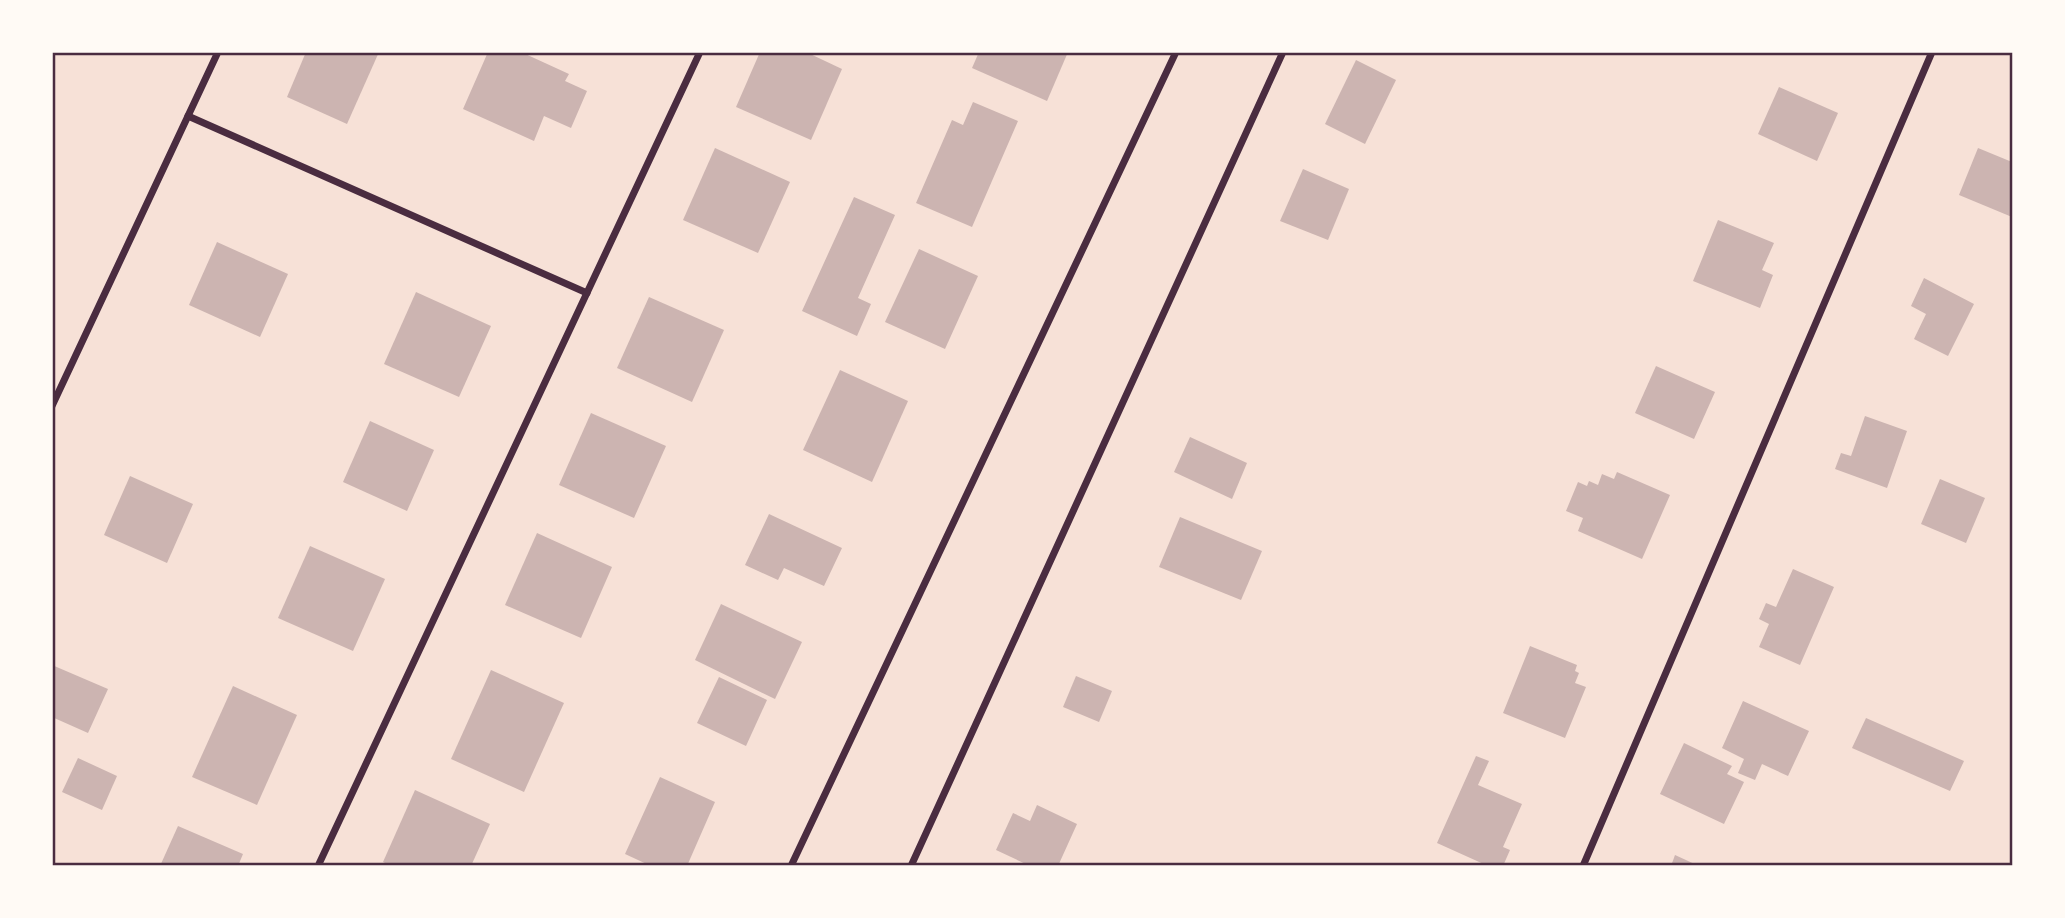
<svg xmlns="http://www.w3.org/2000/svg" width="2065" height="918" font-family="'Work Sans',sans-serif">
	<rect width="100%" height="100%" fill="#f7e1d7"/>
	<!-- building -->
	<g fill="#ccb4b1">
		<path d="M306,52h73l-32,72 -60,-27z"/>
		<path d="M488,52h33l48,22 -4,7 22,10 -16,37 -27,-12 -10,25 -71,-32z"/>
		<path d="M760,52h46l36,17 -31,71 -75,-33z"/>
		<path d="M979,52h89l-21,49 -75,-33z"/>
		<path d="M1356,60l40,20 -31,64 -40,-20z"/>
		<path d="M1779,87l59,26 -21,48 -59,-27z"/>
		<path d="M973,102l45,19 -46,106 -56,-24 36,-83 11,5z"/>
		<path d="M715,148l75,34 -32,71 -75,-33z"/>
		<path d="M1978,148l34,14v55l-53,-22z"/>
		<path d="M1303,169l46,20 -21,51 -48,-19z"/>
		<path d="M854,197l41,18 -37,83 13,6 -14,32 -55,-25z"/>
		<path d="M1718,220l56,23 -12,27 11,5 -13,33 -67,-27z"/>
		<path d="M217,242l71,32 -28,63 -71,-32z"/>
		<path d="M919,249l59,27 -33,73 -60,-27z"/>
		<path d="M1924,278l50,26 -26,52 -34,-17 12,-25 -15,-8z"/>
		<path d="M416,292l75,34 -32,71 -75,-33z"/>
		<path d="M649,297l75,33 -32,72 -75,-34z"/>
		<path d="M1656,366l59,26 -21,47 -59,-26z"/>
		<path d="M840,370l68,31 -36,81 -69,-32z"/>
		<path d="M591,413l75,33 -32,72 -75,-33z"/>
		<path d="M1865,416l42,15 -20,57 -52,-19 6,-16 10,3z"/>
		<path d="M370,421l64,29 -27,61 -64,-29z"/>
		<path d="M1190,437l57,26 -15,36 -58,-27z"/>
		<path d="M1617,472l53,23 -28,64 -64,-28 5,-13 -17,-7 12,-29 9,4 2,-5 9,4 4,-11 12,5z"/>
		<path d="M130,476l63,28 -26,59 -63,-28z"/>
		<path d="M1940,479l45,19 -19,45 -45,-19z"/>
		<path d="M769,514l73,34 -18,38 -40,-18 -6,12 -33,-15z"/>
		<path d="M1180,517l82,34 -21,49 -82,-33z"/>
		<path d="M537,533l75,34 -31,71 -76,-33z"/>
		<path d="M310,546l75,33 -32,72 -75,-33z"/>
		<path d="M1793,569l41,18 -34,78 -41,-18 10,-23 -10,-5 7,-16 10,4z"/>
		<path d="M721,604l81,38 -27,57 -80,-39z"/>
		<path d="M1530,646l47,19 -2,6 4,2 -4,10 11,4 -21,51 -62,-25z"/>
		<path d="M52,665l56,24 -20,44 -36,-16z"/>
		<path d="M491,670l73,33 -40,89 -73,-33z"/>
		<path d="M1076,676l36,15 -13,31 -36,-15z"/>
		<path d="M719,677l48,23 -21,46 -49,-23z"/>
		<path d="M233,686l64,29 -40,90 -65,-28z"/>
		<path d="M1743,701l66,30 -21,45 -26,-12 -7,16 -17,-7 6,-14 -22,-11z"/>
		<path d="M1866,718l98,43 -14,30 -98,-43z"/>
		<path d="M1684,743l48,23 -5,8 17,8 -20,42 -64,-30z"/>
		<path d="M1476,756l13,5 -11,24 44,19 -19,43 7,3 -7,16h-15l-51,-23z"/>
		<path d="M78,758l39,18 -15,34 -40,-18z"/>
		<path d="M660,777l55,25 -28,64h-36l-26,-12z"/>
		<path d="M415,790l75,34 -19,42h-80l-8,-4z"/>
		<path d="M1037,805l40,19 -19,42h-28l-34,-16 17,-37 17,8z"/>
		<path d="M178,826l65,28 -5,12h-78z"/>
		<path d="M1675,855l24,11h-28z"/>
	</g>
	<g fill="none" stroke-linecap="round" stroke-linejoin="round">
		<!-- minor -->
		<g stroke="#4a2c40" stroke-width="7">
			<path d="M188,116l399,177"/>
			<path d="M52,406l166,-354"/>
			<path d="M318,866l382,-814"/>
			<path d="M791,866l385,-814"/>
			<path d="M911,866l372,-814"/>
			<path d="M1583,866l349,-814"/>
		</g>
	</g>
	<!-- border -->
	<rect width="2065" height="918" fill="none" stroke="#fffaf5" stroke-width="108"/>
	<rect x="54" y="54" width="1957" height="810" fill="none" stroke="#4a2c40" stroke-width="2.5"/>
</svg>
